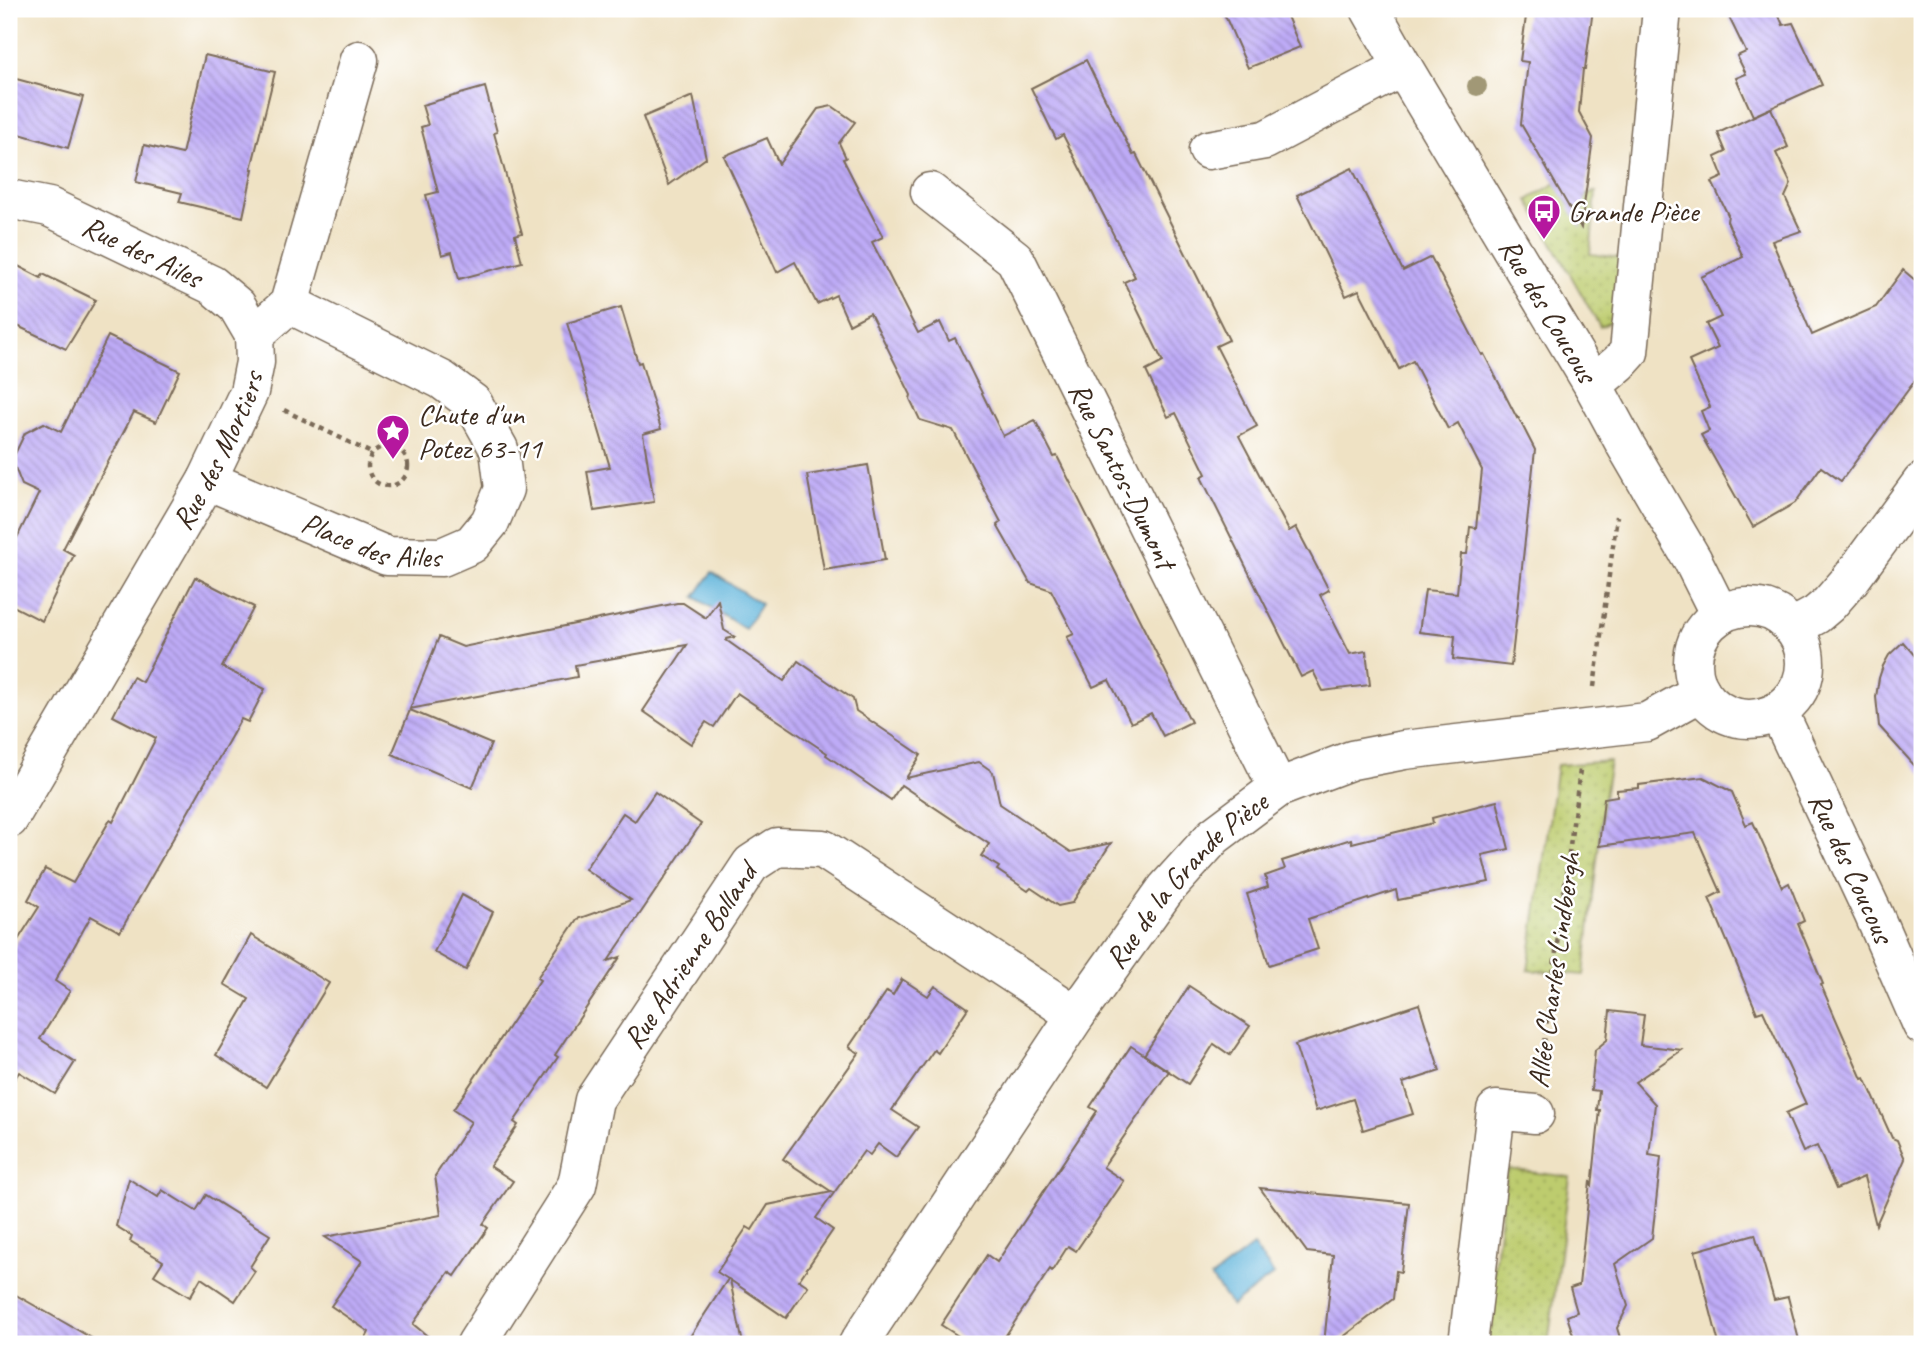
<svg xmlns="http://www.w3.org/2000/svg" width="1931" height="1353" font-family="Caveat,sans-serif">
	<defs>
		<pattern id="grass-dots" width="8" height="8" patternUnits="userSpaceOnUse" patternTransform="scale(1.75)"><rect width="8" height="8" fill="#bdcc6e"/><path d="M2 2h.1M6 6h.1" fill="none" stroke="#a3af5f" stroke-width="1.8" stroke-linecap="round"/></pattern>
		<pattern id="building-back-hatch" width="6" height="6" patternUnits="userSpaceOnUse" patternTransform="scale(1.75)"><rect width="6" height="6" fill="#beabf7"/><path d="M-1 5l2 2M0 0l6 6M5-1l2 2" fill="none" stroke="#9c8bc7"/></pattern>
	</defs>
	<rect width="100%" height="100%" fill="#fff"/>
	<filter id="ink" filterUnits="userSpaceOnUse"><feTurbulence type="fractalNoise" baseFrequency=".0143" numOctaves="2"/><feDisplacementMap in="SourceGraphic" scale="14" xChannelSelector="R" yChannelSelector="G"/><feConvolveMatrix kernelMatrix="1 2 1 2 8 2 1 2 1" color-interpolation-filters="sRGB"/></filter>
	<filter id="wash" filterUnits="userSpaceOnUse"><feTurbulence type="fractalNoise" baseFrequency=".00686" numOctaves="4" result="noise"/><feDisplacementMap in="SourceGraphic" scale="28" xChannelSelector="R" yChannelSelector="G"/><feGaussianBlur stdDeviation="1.57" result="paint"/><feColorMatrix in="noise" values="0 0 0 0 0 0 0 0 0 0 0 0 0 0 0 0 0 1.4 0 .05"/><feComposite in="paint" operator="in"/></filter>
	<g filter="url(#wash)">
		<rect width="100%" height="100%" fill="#efe2c4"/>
		<!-- grass -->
		<g fill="url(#grass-dots)" stroke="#7c7b46" stroke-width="2">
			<path d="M1556,183l12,21 21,-11 7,-1 -6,62 32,4 -9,63 -13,6 -72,-127z"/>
			<path d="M1610,761l-6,37 -20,177 -56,-5 29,-205z"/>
			<path d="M1507,1169l63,8 -22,167h-64z"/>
		</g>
		<!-- water -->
		<g fill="#5db3da" stroke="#4c6e7c" stroke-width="2">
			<path d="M712,572l49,32 -16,25 -50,-32z"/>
			<path d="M1253,1246l21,28 -42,32 -21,-28z"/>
		</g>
		<g id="blocks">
			<!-- building -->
			<g fill="url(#building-back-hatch)">
				<path d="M1222,9h62l16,38 -52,21z"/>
				<path d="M1527,9h66l-8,60h-2l-4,43 14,26 -12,90 -60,-104 7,-62 -8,-1z"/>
				<path d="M1725,9h51l7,16 10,-2 29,62 -69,31 -17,-38 10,-4 -9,-18 9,-4z"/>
				<path d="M205,55l70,17 -24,97h2l-10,48 -64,-15 3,-9 -46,-11 8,-37 38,9z"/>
				<path d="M1086,60l47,95 3,-1 93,186 -13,6 41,80 -18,10 50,95 7,-4 33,63 -9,5 30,59 16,-3 4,34 -47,6 -10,-20 -12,6 -100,-200 5,-3 -30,-61 -8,4 -22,-46 17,-9 -39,-80 11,-5 -72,-142 -7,4 -25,-51z"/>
				<path d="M9,77l74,20 -15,51 -59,-17z"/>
				<path d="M485,87l12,45 -3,1 28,100 -7,2 7,27 -63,17 -7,-27 -10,3 -16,-60 12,-3 -17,-65 7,-2 -6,-20z"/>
				<path d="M693,96l13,62 -37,27 -26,-68z"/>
				<path d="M832,106l23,16 -16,21 7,15 -3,1 40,78 -11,5 46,91 22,-11 9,19 6,-3 48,98 32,-16 19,37 3,-1 134,266 -28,14 -12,-23 -20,10 -22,-43 -16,7 -26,-50 7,-3 -23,-44 -21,-7 -33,-58 4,-3 -48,-92 -33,-10 -10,-21 1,-4 -41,-82 -21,11 -13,-29 -19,9 -22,-42 -18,10 -53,-116 43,-18 12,26 39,-55z"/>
				<path d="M1771,108l17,39 -12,6 15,31 -6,13 16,34 -29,10 40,94 64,-28 27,-37 19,16v85l-81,110 -20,-14 -26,36 -42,24 -52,-92 8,-4 -8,-20 9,-4 -21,-46 29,-13 -12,-24 15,-7 -20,-40 42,-20 -16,-36 1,-6 -16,-33 11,-5 -8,-20 11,-5 -8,-19z"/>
				<path d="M1352,168l51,103 28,-14 51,98 2,-1 33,64 1,-1 17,33 -24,216 -58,-7 2,-23 -36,-4 6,-42 32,3 4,-39h6l3,-27 6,1 6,-58 -24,-47 -10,6 -35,-68 -14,8 -40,-79 -13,6 -49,-101z"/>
				<path d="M18,266l23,12 2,-4 53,26 -30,49 -57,-27v-36z"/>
				<path d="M621,307l17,56 3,-1 20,67 -18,5 11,68 -60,9 -7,-40 23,-4 -43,-144z"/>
				<path d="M108,336l72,35 -24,51 -22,-10 -71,137 11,6 -32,66 -33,-17v-50l30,-61 -17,-8 -10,-25 13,-27 19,-10 17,9z"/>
				<path d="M868,465l17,95 -61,10 -17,-95z"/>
				<path d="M195,577l59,30 -32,60 43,22 -17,33 -7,-3 -121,213 -29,-16 -36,65 15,10 -30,48 35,23 -20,32 -36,-22 -10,16v-134l30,-47 -11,-7 17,-31 28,14 37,-63 3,2 43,-84 -43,-22 20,-39 9,5z"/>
				<path d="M718,600l6,30 11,7 -9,2v1l58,41 14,-20 55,38 3,12 65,44 -15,23 73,-16 14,10 7,32 71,48 40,-9 -39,60 -14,3 -27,-18 -3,3 -31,-21 2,-3 -18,-11 8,-12 -88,-59 -10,15 -65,-45 1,-2 -90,-60 -23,34 -8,-5 -15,22 -48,-33 44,-66 -112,20 2,12 -167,32 29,-72 24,10 214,-44h6l23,15z"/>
				<path d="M1903,642l19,22v110l-43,-48 -3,-29 3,-19 4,-12 6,-11z"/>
				<path d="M410,710l81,34 -19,44 -80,-34z"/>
				<path d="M1703,777l29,15 14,33 7,-3 29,65 7,-4 15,38 -6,3 25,60 -2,1 41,94 3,-1 27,60 5,2 8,19 -29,66 -12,-48 -28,12 -19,-43 -14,6 -17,-39 20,-9 -43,-93 -6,2 -48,-115 12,-6 -26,-59 -96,13 5,-48 13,-2v-6l22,-2v-3z"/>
				<path d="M655,792l46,32 -93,137 12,-4 -65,98 3,2 -44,65 4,3 -28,41 23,15 -30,43 5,4 -33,48 -6,-4 -36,52 24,20h-74l6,-12 -38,-26 31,-45 -37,-24 116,-22 -6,-39 36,-54 -18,-12 87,-130 -3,-2 40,-59 54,-19 -46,-31 38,-56 12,8z"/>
				<path d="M1497,801l12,48 -27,6 7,27 -91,18 -2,-10 -88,29 10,30 -49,16 -22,-71 21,-7 -3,-11 20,-7 -3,-8 69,-22 1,4 81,-20 -1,-5z"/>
				<path d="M462,895l31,17 -27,58 -32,-18z"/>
				<path d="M251,935l78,48 -63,104 -50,-32 33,-56 -25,-15z"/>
				<path d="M902,979l26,17 7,-10 33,22 -30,45 -4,-3 -42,60 26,17 -22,30 -18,-13 -8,11 -6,-4 -48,67 17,12 -34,50 9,6 -22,32 -56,-38 13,64h-58l43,-65 -11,-7 30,-45 5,3 16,-25 64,-13 -49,-33 76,-106 -10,-6 38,-56 6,4z"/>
				<path d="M1189,986l61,40 -20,29 -16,-11 -26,40 -44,-29z"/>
				<path d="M1419,1004l21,67 -37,12 10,31 -50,16 -10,-31 -37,12 -21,-66z"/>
				<path d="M1610,1011l34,4 -4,30 42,5 -47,32 20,22 -6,51 12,2 -9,81 -37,26 13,42 -11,22 5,16h-46l-9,-28 10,-4 -7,-24 9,-3 11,-104 2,6 8,-77h-3l2,-19 -8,-1 4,-40 12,-10z"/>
				<path d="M1131,1046l38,25 -66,96 21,14 -48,70 -8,-5 -16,25 -2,-2 -50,75h-29l-30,-19 46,-70 10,7 100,-151 -7,-4z"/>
				<path d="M129,1179l29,18 4,-7 34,21 10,-16 64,40 -20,32 5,4 -20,30 -34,-23 -11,19 -36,-22 9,-14 -33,-20 2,-5 -16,-10z"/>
				<path d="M1260,1188l149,15 -8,69 -5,-1 -3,28 -59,45h-10l9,-89 -26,-3z"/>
				<path d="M1755,1234l19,66 14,-3 12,47h-81l-24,-93z"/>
				<path d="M9,1291l93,53h-93z"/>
			</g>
		</g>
	</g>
	<g filter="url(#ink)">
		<use href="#blocks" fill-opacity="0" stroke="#7a6a58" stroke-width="2"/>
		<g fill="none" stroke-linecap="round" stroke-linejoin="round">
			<defs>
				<g id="street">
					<path d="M1208,150l57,-10 138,-73"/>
					<path id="s1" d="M930,192l85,67 263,529"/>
					<path id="s2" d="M9,199l40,8 163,78 25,21 17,29"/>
					<path d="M1593,385l26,-22 10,-11 33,-343"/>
					<path id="s3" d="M207,480l180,76 55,1 30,-13 18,-22 14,-33 -5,-40 -26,-46 -31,-23 -153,-76"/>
					<path d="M1792,628l24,-13 13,-11 21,-24 72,-98"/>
					<path id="s4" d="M9,819l198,-339 42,-88 6,-30 -1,-27 35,-31 70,-244"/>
					<path id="s5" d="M476,1344l101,-159 17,-85 157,-236 26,-17 46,2 253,166"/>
					<path id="s6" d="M858,1344l218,-329 90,-126 48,-53 64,-48 74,-28 52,-10 243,-28 54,-30"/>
					<path d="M1468,1344l28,-234 39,4"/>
				</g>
				<g id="secondary">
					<path id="s7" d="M1370,9l33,58 190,318 33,61 66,113 28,56"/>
					<circle cx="1749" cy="663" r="56"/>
					<path id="s8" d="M1778,711l95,202 49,112"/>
				</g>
			</defs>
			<!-- street casing -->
			<use href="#street" stroke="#7a6a58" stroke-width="41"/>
			<!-- secondary casing -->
			<use href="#secondary" stroke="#7a6a58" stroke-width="41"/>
			<!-- path -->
			<g stroke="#7a6a58" stroke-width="4.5" stroke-dasharray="5 5" stroke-linecap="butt">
				<path d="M284,410l89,44"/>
				<circle cx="388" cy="466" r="20"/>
				<path d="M1594,687l23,-171"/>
				<path d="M1540,1073l40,-303"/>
			</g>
			<!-- street -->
			<use href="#street" stroke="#fff" stroke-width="38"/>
			<!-- secondary -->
			<use href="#secondary" stroke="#fff" stroke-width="38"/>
		</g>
		<!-- trees -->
		<circle fill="#a19876" cx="1477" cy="86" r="10"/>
	</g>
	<!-- icons -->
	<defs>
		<symbol id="bus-pin" viewBox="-11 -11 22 30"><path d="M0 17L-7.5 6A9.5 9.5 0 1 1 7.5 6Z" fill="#b5179e" stroke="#fff"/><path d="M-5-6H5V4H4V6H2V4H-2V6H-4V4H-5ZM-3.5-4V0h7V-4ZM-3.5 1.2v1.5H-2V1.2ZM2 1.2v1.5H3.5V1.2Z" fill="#fff"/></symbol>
		<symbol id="sight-pin" viewBox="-11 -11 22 30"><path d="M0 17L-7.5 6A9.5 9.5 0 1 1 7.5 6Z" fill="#b5179e" stroke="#fff"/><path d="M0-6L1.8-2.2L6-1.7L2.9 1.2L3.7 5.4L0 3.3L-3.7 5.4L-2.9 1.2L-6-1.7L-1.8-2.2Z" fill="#fff"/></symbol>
	</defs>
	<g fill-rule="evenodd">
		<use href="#bus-pin" x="1525" y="192" width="38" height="52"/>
		<use href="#sight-pin" x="374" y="412" width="38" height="52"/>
	</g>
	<g text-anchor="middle" stroke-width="5" stroke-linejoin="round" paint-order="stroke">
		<!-- poi labels -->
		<g font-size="30" fill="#3b2a1e" stroke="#fff" text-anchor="start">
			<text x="1568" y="221">Grande Pièce</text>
			<text x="418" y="424">Chute d'un<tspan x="418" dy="34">Potez 63-11</tspan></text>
		</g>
		<!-- street labels -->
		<g font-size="30" fill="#3b2a1e" stroke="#fff">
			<text dy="10" stroke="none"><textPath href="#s2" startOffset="144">Rue des Ailes</textPath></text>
			<text dy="10" stroke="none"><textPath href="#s7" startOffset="350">Rue des Coucous</textPath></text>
			<text dy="10" stroke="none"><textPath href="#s4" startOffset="424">Rue des Mortiers</textPath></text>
			<text dy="10" stroke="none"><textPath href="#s1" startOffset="350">Rue Santos-Dumont</textPath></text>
			<text dy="10" stroke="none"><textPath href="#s3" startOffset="177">Place des Ailes</textPath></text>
			<text dy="10" stroke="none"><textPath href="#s8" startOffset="173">Rue des Coucous</textPath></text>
			<text dy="10" stroke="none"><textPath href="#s6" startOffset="570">Rue de la Grande Pièce</textPath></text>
			<text dy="10" stroke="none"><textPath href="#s5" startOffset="448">Rue Adrienne Bolland</textPath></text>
			<text transform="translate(1554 970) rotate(-82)" y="10">Allée Charles Lindbergh</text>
		</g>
	</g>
	<!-- margin -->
	<rect width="1931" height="1353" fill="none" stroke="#fff" stroke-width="35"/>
</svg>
